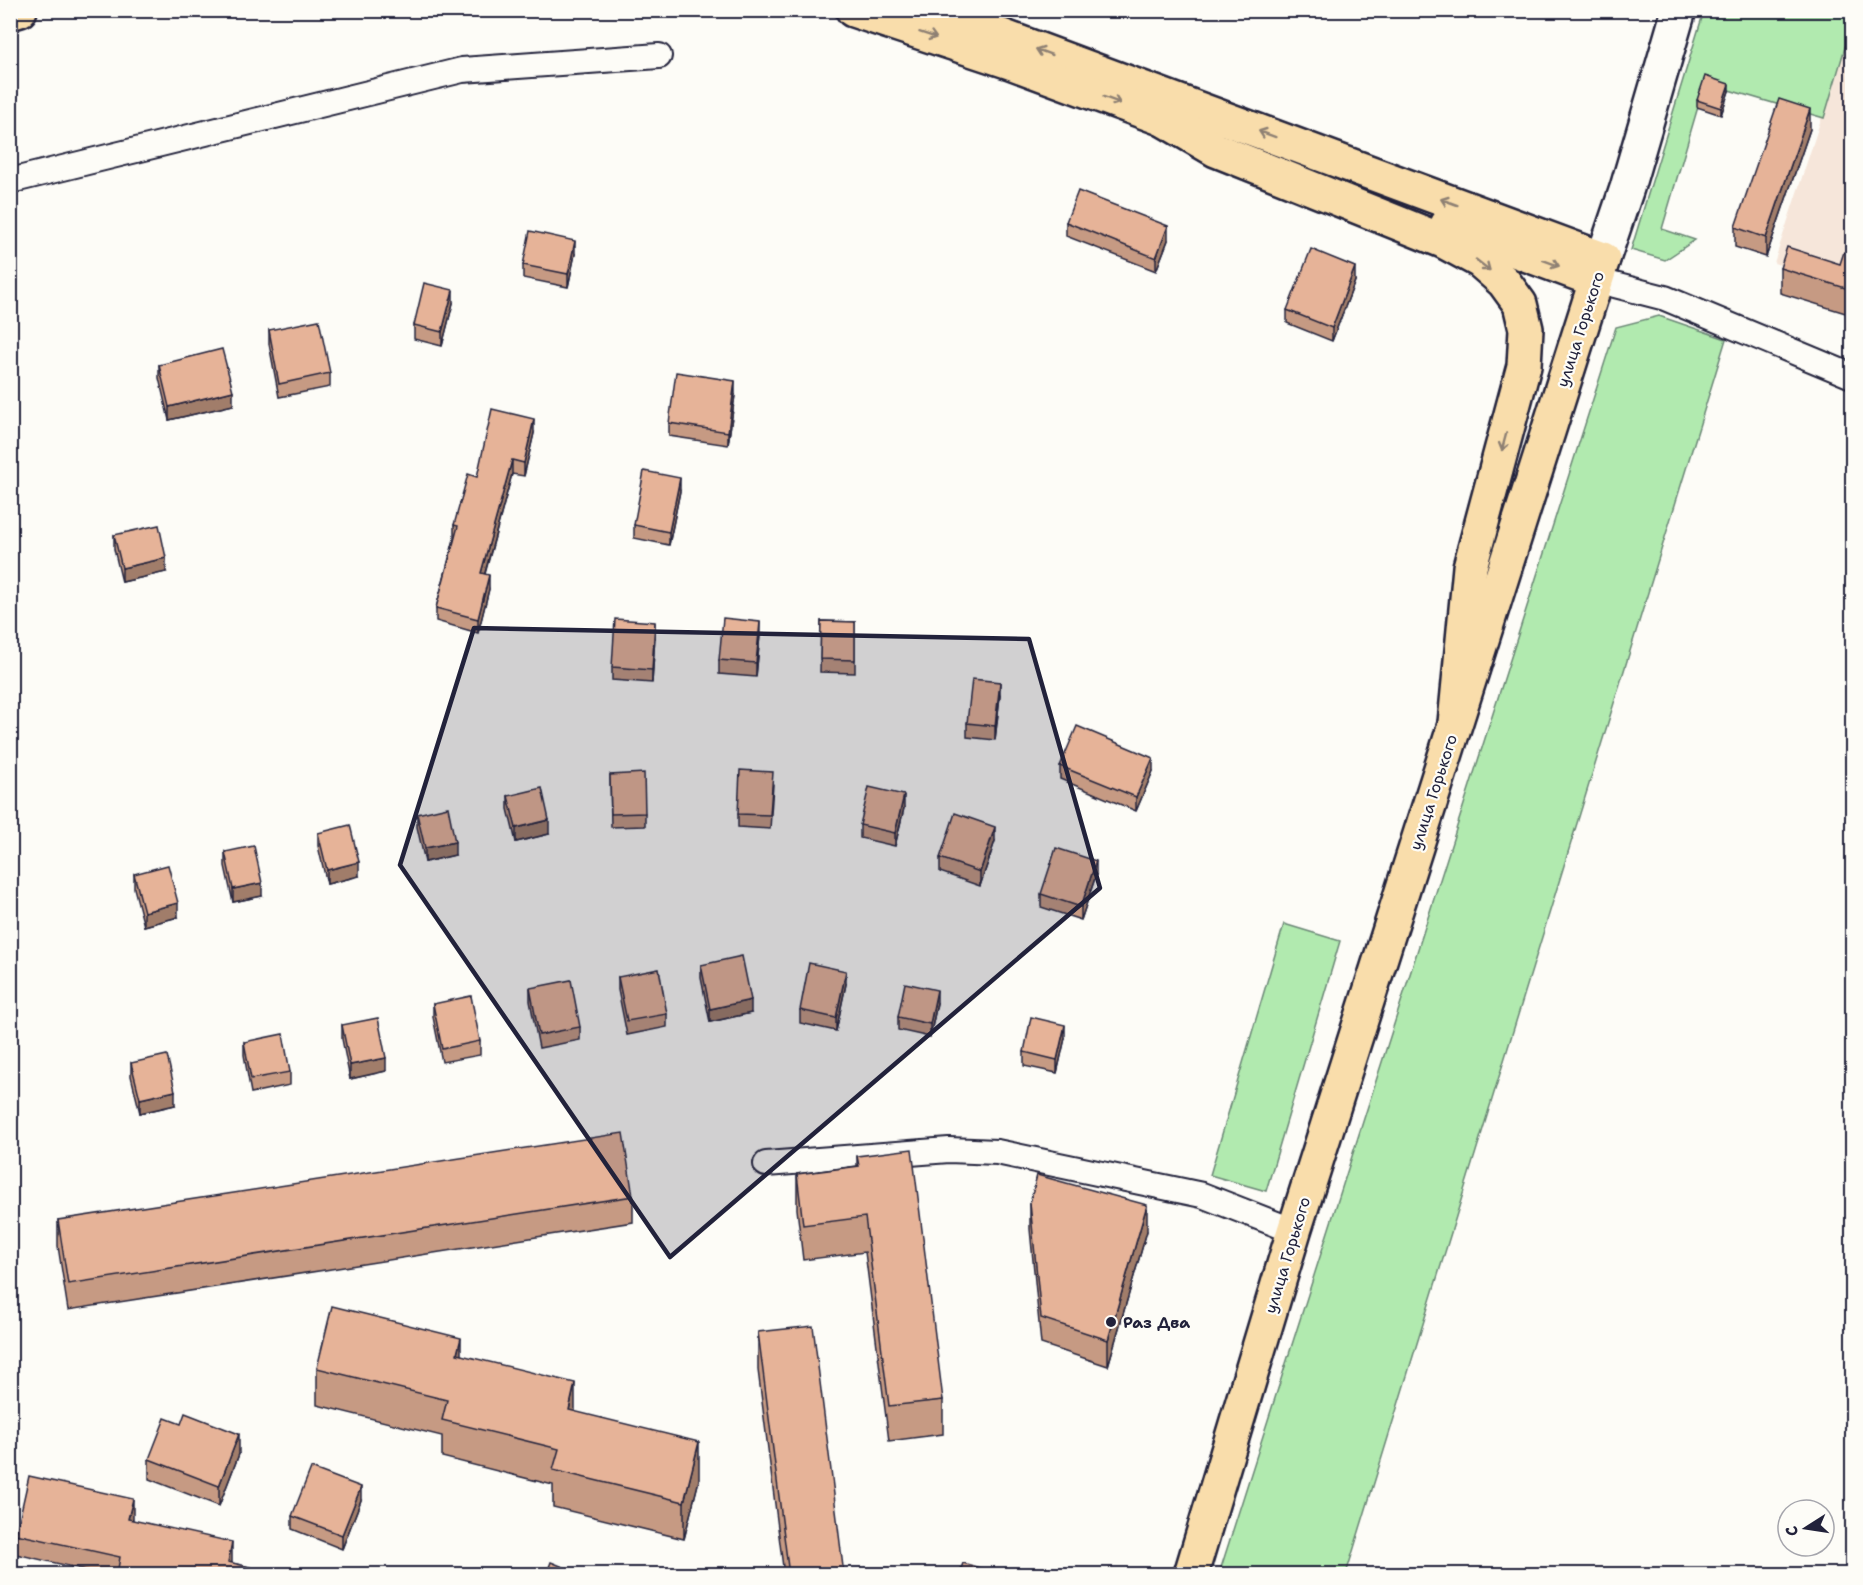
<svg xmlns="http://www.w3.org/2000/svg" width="1863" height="1585" font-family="'Shantell Sans',sans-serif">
	<rect width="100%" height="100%" fill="#fdfcf7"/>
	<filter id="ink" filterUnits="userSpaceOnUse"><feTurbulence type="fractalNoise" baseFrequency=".0167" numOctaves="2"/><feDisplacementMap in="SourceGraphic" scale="12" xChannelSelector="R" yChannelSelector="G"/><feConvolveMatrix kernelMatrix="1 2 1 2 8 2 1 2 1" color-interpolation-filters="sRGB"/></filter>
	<g filter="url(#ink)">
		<!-- built -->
		<path fill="#f6e6da" d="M1852,24v262l-78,-23z"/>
		<!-- green -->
		<g fill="#b1eaaf" stroke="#6a8675" stroke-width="1.5">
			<path d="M1704,11h148v13l-28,94 -119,-35 -43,146 33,11 -30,20 -34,-10z"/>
			<path d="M1659,316l67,23 -380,1235h-127l397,-1247z"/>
			<path d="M1284,924l56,17 -74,250 -56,-16z"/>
		</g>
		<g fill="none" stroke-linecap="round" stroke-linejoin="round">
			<defs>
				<g id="minor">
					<path d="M10,181l452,-111 197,-14"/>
					<path d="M1595,280l70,18 187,78"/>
					<path d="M766,1164l183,-14 48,2 205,43 92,36"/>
				</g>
				<path id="secondary" d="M1603,259l24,-71 52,-178"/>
				<path id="primary" d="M932,10l671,249 -309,972 -103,343"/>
				<g id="trunk">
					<path d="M853,10l157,52 175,65"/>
					<path d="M10,13l10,-3"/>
					<path d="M1163,119l53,31 227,91 37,20 24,21 16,22 6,25 -2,37 -54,201 -15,156"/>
					<path d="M1447,225l148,55"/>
				</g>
			</defs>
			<!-- minor casing -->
			<use href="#minor" stroke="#22223b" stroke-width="28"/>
			<!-- secondary casing -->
			<use href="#secondary" stroke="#22223b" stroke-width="38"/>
			<!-- primary casing -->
			<use href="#primary" stroke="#22223b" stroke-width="38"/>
			<!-- trunk casing -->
			<use href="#trunk" stroke="#22223b" stroke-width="38"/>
			<!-- minor -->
			<use href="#minor" stroke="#fdfcf7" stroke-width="24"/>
			<!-- secondary -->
			<use href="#secondary" stroke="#fdfcf7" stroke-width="33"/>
			<!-- primary -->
			<use href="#primary" stroke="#f9ddab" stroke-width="33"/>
			<!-- trunk -->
			<use href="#trunk" stroke="#f9ddab" stroke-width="33"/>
		</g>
		<!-- wall -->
		<g fill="#c69a83" stroke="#22223b" stroke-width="1.5">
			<path d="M1729,91l-8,24 -24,-8v-7z"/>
			<path d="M1810,129l-44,128 -31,-10v-20z"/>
			<path d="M1066,222l102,18 -12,31 -90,-35z"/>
			<path d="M575,254l-7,33 -45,-9v-13z"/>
			<path d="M1852,255v60l-72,-22v-25l60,-4z"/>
			<path d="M1355,281l-23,60 -45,-18v-13z"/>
			<path d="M453,303l-11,43 -28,-7v-14z"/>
			<path d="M269,330l61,43v14l-51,10 -10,-53z"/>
			<path d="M159,365l74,40 -64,15 -10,-42z"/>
			<path d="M735,395l-7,50 -59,-9v-13z"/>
			<path d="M534,433l-10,43 -12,-2 -27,100 4,15 -11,44 -42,-12v-13l18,-69v-14l23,-48z"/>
			<path d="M680,491l-11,54 -35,-7v-13z"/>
			<path d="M114,535l52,37 -44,10 -8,-33z"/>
			<path d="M821,621l34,1v51l-35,-1z"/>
			<path d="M655,635l-3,48 -40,-3v-13z"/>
			<path d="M760,635l-4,42 -37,-3v-14z"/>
			<path d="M1000,696l-5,44 -28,-3v-14z"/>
			<path d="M1060,766l93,5 -17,40 -76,-32z"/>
			<path d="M610,775l35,38v13l-34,1z"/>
			<path d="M773,785l-3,44 -32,-2v-13z"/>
			<path d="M508,796l41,38 -33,8 -8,-33z"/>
			<path d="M904,808l-9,38 -35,-8v-13z"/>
			<path d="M417,814l38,41 -30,7 -8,-35z"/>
			<path d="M318,833l41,43 -32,8 -9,-38z"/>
			<path d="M995,841l-15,45 -40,-14v-14z"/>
			<path d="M225,852l37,44 -29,6 -8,-36z"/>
			<path d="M134,874l44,43 -34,9 -10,-38z"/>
			<path d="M1096,875l-15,45 -40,-13v-13z"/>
			<path d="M701,965l50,48 -41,9 -9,-44z"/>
			<path d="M618,977l49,37v13l-40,8 -9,-45z"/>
			<path d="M846,984l-10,47 -36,-8v-13z"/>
			<path d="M530,988l50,39v13l-41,8 -9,-47z"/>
			<path d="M937,1003l-7,34 -32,-7v-13z"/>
			<path d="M433,1004l47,37v14l-38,7 -9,-45z"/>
			<path d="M342,1025l44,46 -36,8 -8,-40z"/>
			<path d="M1065,1038l-8,35 -33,-7v-14z"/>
			<path d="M244,1042l46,30v13l-39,8 -7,-38z"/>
			<path d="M131,1063l44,42 -35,8 -9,-37z"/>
			<path d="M857,1156l86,244v34l-54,7 -24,-189 -62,8 -6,-51v-35l60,-8z"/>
			<path d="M633,1196v26l-565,88 -10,-64v-26z"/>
			<path d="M1030,1203l117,28 -39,135 -67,-22 -11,-115z"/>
			<path d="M758,1332l86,243h-60l-26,-205z"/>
			<path d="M461,1355l114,57 124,68 -15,59 -131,-32v-22l-111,-28v-21l-125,-31v-37z"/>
			<path d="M239,1454l-20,52 -70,-27v-20z"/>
			<path d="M361,1500l-19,49 -50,-20v-13z"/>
			<path d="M132,1520l100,43 52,12h-176l-92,-21v-20z"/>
		</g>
		<!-- shaded-wall -->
		<g fill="#a17d6a" stroke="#22223b" stroke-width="1.5">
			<path d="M1729,84v7l-8,24v-7z"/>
			<path d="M1810,109v20l-44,128v-19z"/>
			<path d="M1168,226v14l-12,31v-13z"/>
			<path d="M575,241v13l-7,33v-13z"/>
			<path d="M1355,267v14l-23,60v-13z"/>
			<path d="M453,290v13l-11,43v-14z"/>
			<path d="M735,381v14l-7,50v-13z"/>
			<path d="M233,391v14l-64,15v-13z"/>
			<path d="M534,419v14l-10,43v-13z"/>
			<path d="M512,460v14l-31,113v-14z"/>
			<path d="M680,478v13l-11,54v-13z"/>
			<path d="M166,558v14l-44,10v-14z"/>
			<path d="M489,575v14l-11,44v-14z"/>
			<path d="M655,622v13l-3,48v-13z"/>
			<path d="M760,622v13l-4,42v-14z"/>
			<path d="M1000,682v14l-5,44v-14z"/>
			<path d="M1153,758v13l-17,40v-14z"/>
			<path d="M904,795v13l-9,38v-13z"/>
			<path d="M549,820v14l-33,8v-14z"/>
			<path d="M995,827v14l-15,45v-14z"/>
			<path d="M455,842v13l-30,7v-14z"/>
			<path d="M1096,861v14l-15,45v-13z"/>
			<path d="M359,862v14l-32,8v-14z"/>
			<path d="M262,883v13l-29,6v-13z"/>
			<path d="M178,903v14l-34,9v-14z"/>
			<path d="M846,971v13l-10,47v-13z"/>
			<path d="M937,990v13l-7,34v-13z"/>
			<path d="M751,1000v13l-41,9v-13z"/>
			<path d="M1065,1025v13l-8,35v-13z"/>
			<path d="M386,1058v13l-36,8v-14z"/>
			<path d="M175,1091v14l-35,8v-14z"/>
			<path d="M1147,1205v26l-39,135v-26z"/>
			<path d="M461,1338v37l-4,-21z"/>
			<path d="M575,1383v37l-6,-10z"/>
			<path d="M239,1434v20l-20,52v-20z"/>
			<path d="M699,1442v38l-15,59v-37z"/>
			<path d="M361,1487v13l-19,49v-14z"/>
			<path d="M133,1499v20l-5,20v-20z"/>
			<path d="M232,1542v20l-3,13 -1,-13z"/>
		</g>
		<!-- building -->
		<g fill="#e6b398" stroke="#22223b" stroke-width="1.5">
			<path d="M1705,76l24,8 -8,24 -24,-8z"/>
			<path d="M1779,99l31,10 -44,129 -31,-11z"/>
			<path d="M1078,191l90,35 -12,32 -90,-36z"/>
			<path d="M530,231l45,10 -7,33 -45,-9z"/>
			<path d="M1787,247l53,17 4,-12 8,3v35l-72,-22z"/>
			<path d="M1311,249l44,18 -23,61 -45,-18z"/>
			<path d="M424,283l29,7 -11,42 -28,-7z"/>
			<path d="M319,320l11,53 -51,11 -10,-54z"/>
			<path d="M222,349l11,42 -64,16 -10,-42z"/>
			<path d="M676,372l59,9 -7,51 -59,-9z"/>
			<path d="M492,409l42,10 -10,44 -12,-3 -31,113 8,2 -11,44 -42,-11 22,-82 -4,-1 14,-51 9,3z"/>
			<path d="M644,471l36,7 -11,54 -35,-7z"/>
			<path d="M159,525l7,33 -44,10 -8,-33z"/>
			<path d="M723,618l37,4 -4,41 -37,-3z"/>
			<path d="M615,619l40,3 -3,48 -40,-3z"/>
			<path d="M821,621l34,1v38l-35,-1z"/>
			<path d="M972,679l28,3 -5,44 -28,-3z"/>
			<path d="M1077,726l76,32 -17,39 -76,-31z"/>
			<path d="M740,770l33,2 -3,43 -32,-1z"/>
			<path d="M644,773l1,40 -34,1 -1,-39z"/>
			<path d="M869,787l35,8 -9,38 -35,-8z"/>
			<path d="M542,788l7,32 -33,8 -8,-32z"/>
			<path d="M448,807l7,35 -30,6 -8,-34z"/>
			<path d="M955,813l40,14 -15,45 -40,-14z"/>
			<path d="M350,825l9,37 -32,8 -9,-37z"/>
			<path d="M254,846l8,37 -29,6 -8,-37z"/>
			<path d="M1056,848l40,13 -15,46 -40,-13z"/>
			<path d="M168,865l10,38 -34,9 -10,-38z"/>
			<path d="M742,956l9,44 -41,9 -9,-44z"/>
			<path d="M809,963l37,8 -10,47 -36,-8z"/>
			<path d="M659,969l8,45 -40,7 -9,-44z"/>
			<path d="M571,980l9,47 -41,8 -9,-47z"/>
			<path d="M905,983l32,7 -7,34 -32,-7z"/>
			<path d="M471,996l9,45 -38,8 -9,-45z"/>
			<path d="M1031,1017l34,8 -8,35 -33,-8z"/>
			<path d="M378,1018l8,40 -36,7 -8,-40z"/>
			<path d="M283,1034l7,38 -39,7 -7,-37z"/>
			<path d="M167,1055l8,36 -35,8 -9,-36z"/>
			<path d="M623,1133l10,63 -565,88 -10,-64z"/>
			<path d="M912,1149l31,251 -54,6 -24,-189 -62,8 -6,-51 62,-8 -2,-10z"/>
			<path d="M1037,1175l110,30 -39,135 -67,-22 -11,-115z"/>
			<path d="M332,1306l129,32 -4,16 118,29 -6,27 130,32 -15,60 -131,-32 6,-21 -117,-29 5,-20 -130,-32z"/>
			<path d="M813,1326l31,249h-55l-31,-243z"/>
			<path d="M185,1413l54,21 -20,52 -70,-27 16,-41 16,6z"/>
			<path d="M311,1468l50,19 -19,48 -50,-19z"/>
			<path d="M29,1476l104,23 -5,20 104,23 -4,20 56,13h-167l3,-18 -104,-23z"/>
			<path d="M551,1562l32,13h-37z"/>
			<path d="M963,1563l40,12h-44z"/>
		</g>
		<!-- one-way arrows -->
		<defs><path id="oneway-shaft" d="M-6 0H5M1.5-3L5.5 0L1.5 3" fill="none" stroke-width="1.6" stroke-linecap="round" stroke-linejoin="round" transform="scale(1.5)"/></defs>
		<g stroke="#8e8073">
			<use href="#oneway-shaft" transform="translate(928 35) rotate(18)"/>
			<use href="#oneway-shaft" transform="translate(1044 52) rotate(-160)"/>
			<use href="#oneway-shaft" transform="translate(1112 100) rotate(20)"/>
			<use href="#oneway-shaft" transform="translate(1267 134) rotate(-160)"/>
			<use href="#oneway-shaft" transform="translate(1449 202) rotate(-160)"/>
			<use href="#oneway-shaft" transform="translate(1551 263) rotate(20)"/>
			<use href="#oneway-shaft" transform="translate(1483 265) rotate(38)"/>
			<use href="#oneway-shaft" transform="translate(1504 442) rotate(105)"/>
		</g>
	</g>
	<!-- marked area -->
	<path fill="#22223b" fill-opacity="0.2" stroke="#22223b" stroke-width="4.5" stroke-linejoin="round" d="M474,628l555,11 71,249 -430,369 -270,-392z"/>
	<!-- markers -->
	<circle fill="#22223b" stroke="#fdfcf7" stroke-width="2" cx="1111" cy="1322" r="6"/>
	<g text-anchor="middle" stroke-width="4.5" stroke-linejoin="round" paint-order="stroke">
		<!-- street labels -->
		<g font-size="16" fill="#22223b" stroke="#fdfcf7">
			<text transform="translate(1580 329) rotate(-72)" y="6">улица Горького</text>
			<text transform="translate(1433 792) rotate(-72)" y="6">улица Горького</text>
			<text transform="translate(1287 1255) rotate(-73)" y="6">улица Горького</text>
		</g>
		<!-- poi labels -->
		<g font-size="16" font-weight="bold" fill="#22223b" stroke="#fdfcf7" text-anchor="start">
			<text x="1123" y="1328">Раз Два</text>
		</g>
	</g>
	<!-- margin -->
	<rect width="1863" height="1585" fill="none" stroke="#fdfcf7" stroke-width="36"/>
	<rect x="18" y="18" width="1827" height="1549" fill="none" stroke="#22223b" stroke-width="2" filter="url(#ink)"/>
	<!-- north arrow -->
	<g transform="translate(1806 1528) rotate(258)"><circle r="28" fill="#fdfcf7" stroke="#a5a5ac" stroke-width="1.5"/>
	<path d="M0-4.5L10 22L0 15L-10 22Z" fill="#22223b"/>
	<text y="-9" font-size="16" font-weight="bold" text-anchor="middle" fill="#22223b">С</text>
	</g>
</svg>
